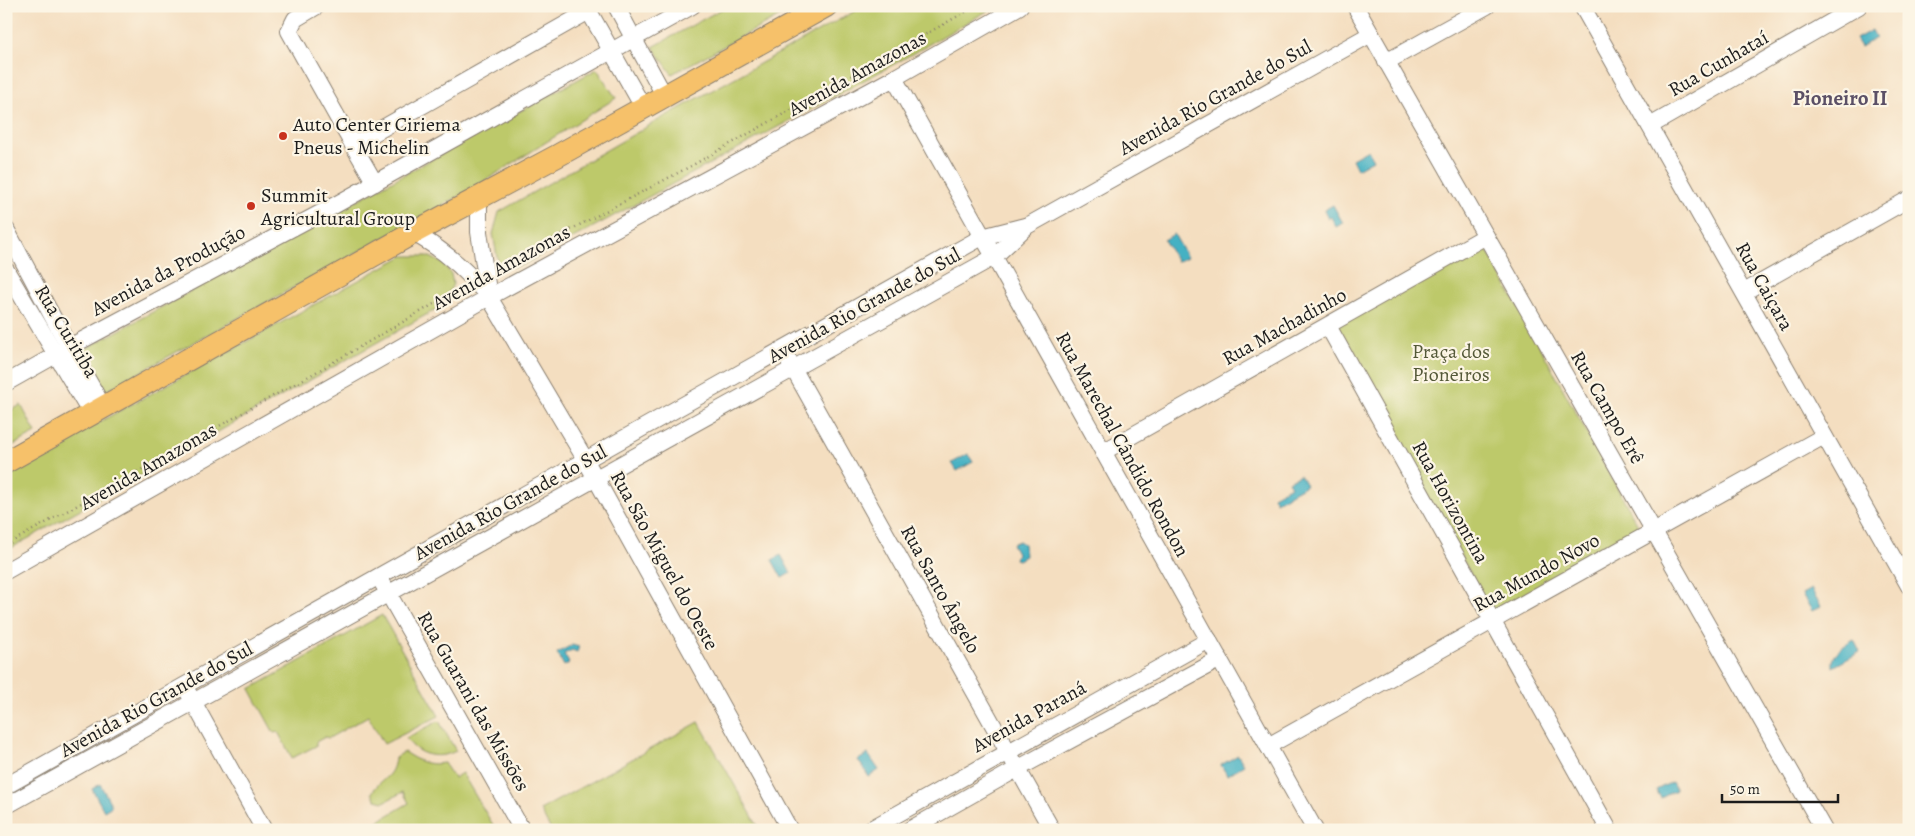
<svg xmlns="http://www.w3.org/2000/svg" width="1915" height="836" font-family="Alegreya,serif">
	<rect width="100%" height="100%" fill="#fcf5e5"/>
	<filter id="ink" filterUnits="userSpaceOnUse"><feTurbulence type="fractalNoise" baseFrequency=".02" numOctaves="2"/><feDisplacementMap in="SourceGraphic" scale="10" xChannelSelector="R" yChannelSelector="G"/><feConvolveMatrix kernelMatrix="1 2 1 2 8 2 1 2 1" color-interpolation-filters="sRGB"/></filter>
	<filter id="wash" filterUnits="userSpaceOnUse"><feTurbulence type="fractalNoise" baseFrequency=".0096" numOctaves="4" result="noise"/><feDisplacementMap in="SourceGraphic" scale="20" xChannelSelector="R" yChannelSelector="G"/><feGaussianBlur stdDeviation="1.12" result="paint"/><feColorMatrix in="noise" values="0 0 0 0 0 0 0 0 0 0 0 0 0 0 0 0 0 1.4 0 .05"/><feComposite in="paint" operator="in"/></filter>
	<g filter="url(#wash)">
		<rect width="100%" height="100%" fill="#f4dec0"/>
		<!-- green -->
		<g fill="#bdc96b" stroke="#6c7244">
			<path d="M727,6h72l-127,68 -19,-27z"/>
			<path d="M864,6h132l-100,57 -373,202 -10,2 -15,-5 -5,-28 6,-22 163,-94z"/>
			<path d="M597,69l19,29 -144,91 -366,202 -23,-41z"/>
			<path d="M1483,243l159,290 -148,83 -160,-289z"/>
			<path d="M403,256h25l16,8 7,10 2,10 -11,22 -436,245v-76l104,-59z"/>
			<path d="M21,405l15,28 -30,16v-36z"/>
			<path d="M382,615l57,101 -55,28 -16,-28 -39,22 -4,-1 -9,5v4l-24,12 -14,-26 -4,1 -24,-44z"/>
			<path d="M439,721l17,30c-18,9 -39,5 -50,-13z"/>
			<path d="M699,722l61,108h-209l-11,-20z"/>
			<path d="M404,752c14,9 23,14 40,11l10,15 8,-5 34,57h-133l46,-27 -6,-11 -19,10 -8,-2 -4,-7c8,-15 21,-14 23,-35z"/>
		</g>
		<!-- water -->
		<g fill="#45b1c3" stroke="#306670">
			<path d="M1872,30l4,8 -15,9 -5,-8z"/>
			<path d="M1368,150l5,10 -16,9 -5,-10z"/>
			<path d="M1333,205l10,18 -7,4 -5,-10 -3,1 -4,-8z"/>
			<path d="M1174,234l13,23 -10,5 -13,-22z"/>
			<path d="M968,454l5,8 -16,9 -5,-8z"/>
			<path d="M1300,475l6,10 -30,17 -3,-6 18,-10 -3,-5z"/>
			<path d="M1019,541l5,3 1,12 -7,4 -3,-1 2,-6 -5,-9z"/>
			<path d="M781,555l10,18 -9,5 -10,-18z"/>
			<path d="M1811,589l10,17 -9,5 -10,-17z"/>
			<path d="M1854,640l6,12 -27,15c-1,-15 9,-20 21,-27z"/>
			<path d="M572,645l7,2 -2,5 -5,-2 -8,4 5,9 -5,3 -7,-13z"/>
			<path d="M868,754l11,16 -10,7 -11,-17z"/>
			<path d="M1238,755l6,10 -17,10 -6,-10z"/>
			<path d="M1672,782l4,8 -15,8 -5,-8z"/>
			<path d="M100,784l12,22 -8,5 -12,-22z"/>
		</g>
	</g>
	<g filter="url(#ink)">
		<g fill="none" stroke-linecap="round" stroke-linejoin="round">
			<defs>
				<g id="minor">
					<path d="M317,6l-22,13 -6,12 64,114 236,-134"/>
					<path d="M586,6l57,101"/>
					<path d="M616,6l48,89"/>
					<path d="M1355,6l469,824"/>
					<path d="M1582,6l327,580"/>
					<path d="M1386,62l101,-56"/>
					<path d="M894,78l421,752"/>
					<path d="M1650,126l209,-120"/>
					<path d="M353,145l22,38"/>
					<path d="M479,196v36l10,65 96,162 205,371"/>
					<path d="M6,229l52,98 45,80"/>
					<path d="M413,233c30,16 53,36 74,62"/>
					<path d="M6,270l85,144"/>
					<path d="M1744,292l165,-93"/>
					<path d="M1328,326l281,504"/>
					<path d="M789,361l263,469"/>
					<path d="M6,383l71,-40 251,-134 364,-203"/>
					<path d="M1103,452l383,-216"/>
					<path d="M6,571l483,-274 405,-219 126,-72"/>
					<path d="M383,584l139,246"/>
					<path d="M189,694l75,136"/>
					<path d="M1268,746l556,-310"/>
					<path d="M6,786l976,-549 43,-11"/>
					<path d="M6,806l988,-549 33,-31 344,-192"/>
					<path d="M869,830l340,-190"/>
					<path d="M909,830l108,-61 203,-110"/>
				</g>
				<path id="highway" d="M6,462l407,-229 144,-77 269,-150"/>
			</defs>
			<!-- minor casing -->
			<use href="#minor" stroke="#887d6e" stroke-width="18"/>
			<!-- highway casing -->
			<use href="#highway" stroke="#887d6e" stroke-width="24"/>
			<!-- path -->
			<g stroke="#887d6e" stroke-width="2.5" stroke-dasharray="1 4" stroke-linecap="butt">
				<path d="M500,267l191,-101 285,-160"/>
				<path d="M6,545l312,-174 142,-82"/>
			</g>
			<!-- minor -->
			<use href="#minor" stroke="#fff" stroke-width="16"/>
			<!-- highway -->
			<use href="#highway" stroke="#f6c16b" stroke-width="22"/>
		</g>
	</g>
	<!-- markers -->
	<g fill="#c8321e" stroke="#fcf5e5" stroke-width="2">
		<circle cx="283" cy="136" r="5"/>
		<circle cx="251" cy="206" r="5"/>
	</g>
	<g text-anchor="middle" stroke-width="4.5" stroke-linejoin="round" paint-order="stroke">
		<!-- street labels -->
		<g font-size="20" fill="#1c1c1c" stroke="#fcf5e5">
			<text transform="translate(1718 63) rotate(-30)" y="7">Rua Cunhataí</text>
			<text transform="translate(857 73) rotate(-29)" y="7">Avenida Amazonas</text>
			<text transform="translate(1215 97) rotate(-29)" y="7">Avenida Rio Grande do Sul</text>
			<text transform="translate(501 267) rotate(-29)" y="7">Avenida Amazonas</text>
			<text transform="translate(168 270) rotate(-28)" y="7">Avenida da Produção</text>
			<text transform="translate(1765 286) rotate(61)" y="7">Rua Caiçara</text>
			<text transform="translate(864 305) rotate(-29)" y="7">Avenida Rio Grande do Sul</text>
			<text transform="translate(1284 326) rotate(-29)" y="7">Rua Machadinho</text>
			<text transform="translate(67 331) rotate(59)" y="7">Rua Curitiba</text>
			<text transform="translate(1608 407) rotate(60)" y="7">Rua Campo Erê</text>
			<text transform="translate(1123 444) rotate(61)" y="7">Rua Marechal Cândido Rondon</text>
			<text transform="translate(148 466) rotate(-30)" y="7">Avenida Amazonas</text>
			<text transform="translate(510 502) rotate(-29)" y="7">Avenida Rio Grande do Sul</text>
			<text transform="translate(1451 502) rotate(61)" y="7">Rua Horizontina</text>
			<text transform="translate(665 560) rotate(61)" y="7">Rua São Miguel do Oeste</text>
			<text transform="translate(1536 572) rotate(-29)" y="7">Rua Mundo Novo</text>
			<text transform="translate(941 589) rotate(61)" y="7">Rua Santo Ângelo</text>
			<text transform="translate(156 699) rotate(-29)" y="7">Avenida Rio Grande do Sul</text>
			<text transform="translate(474 701) rotate(60)" y="7">Rua Guarani das Missões</text>
			<text transform="translate(1029 716) rotate(-29)" y="7">Avenida Paraná</text>
		</g>
		<!-- poi labels -->
		<g font-size="20" fill="#1c1c1c" stroke="#fcf5e5" text-anchor="start">
			<text x="293" y="131">Auto Center Ciriema<tspan x="293" dy="23">Pneus - Michelin</tspan></text>
			<text x="261" y="202">Summit<tspan x="261" dy="23">Agricultural Group</tspan></text>
		</g>
		<!-- park labels -->
		<g font-size="20" fill="#545938" stroke="#fcf5e5">
			<text x="1451" y="358">Praça dos<tspan x="1451" dy="23">Pioneiros</tspan></text>
		</g>
		<!-- neighbourhood labels -->
		<g font-size="21" font-weight="bold" fill="#5b5066" stroke="#fcf5e5">
			<text x="1840" y="105">Pioneiro II</text>
		</g>
	</g>
	<!-- margin -->
	<rect width="1915" height="836" fill="none" stroke="#fcf5e5" stroke-width="25"/>
	<!-- scale -->
	<path d="M1722 794v8h116v-8" fill="none" stroke="#1c1c1c" stroke-width="2.5"/>
	<text x="1730" y="794" font-size="15" fill="#1c1c1c" stroke="#fcf5e5" stroke-width="4" paint-order="stroke">50 m</text>
</svg>
